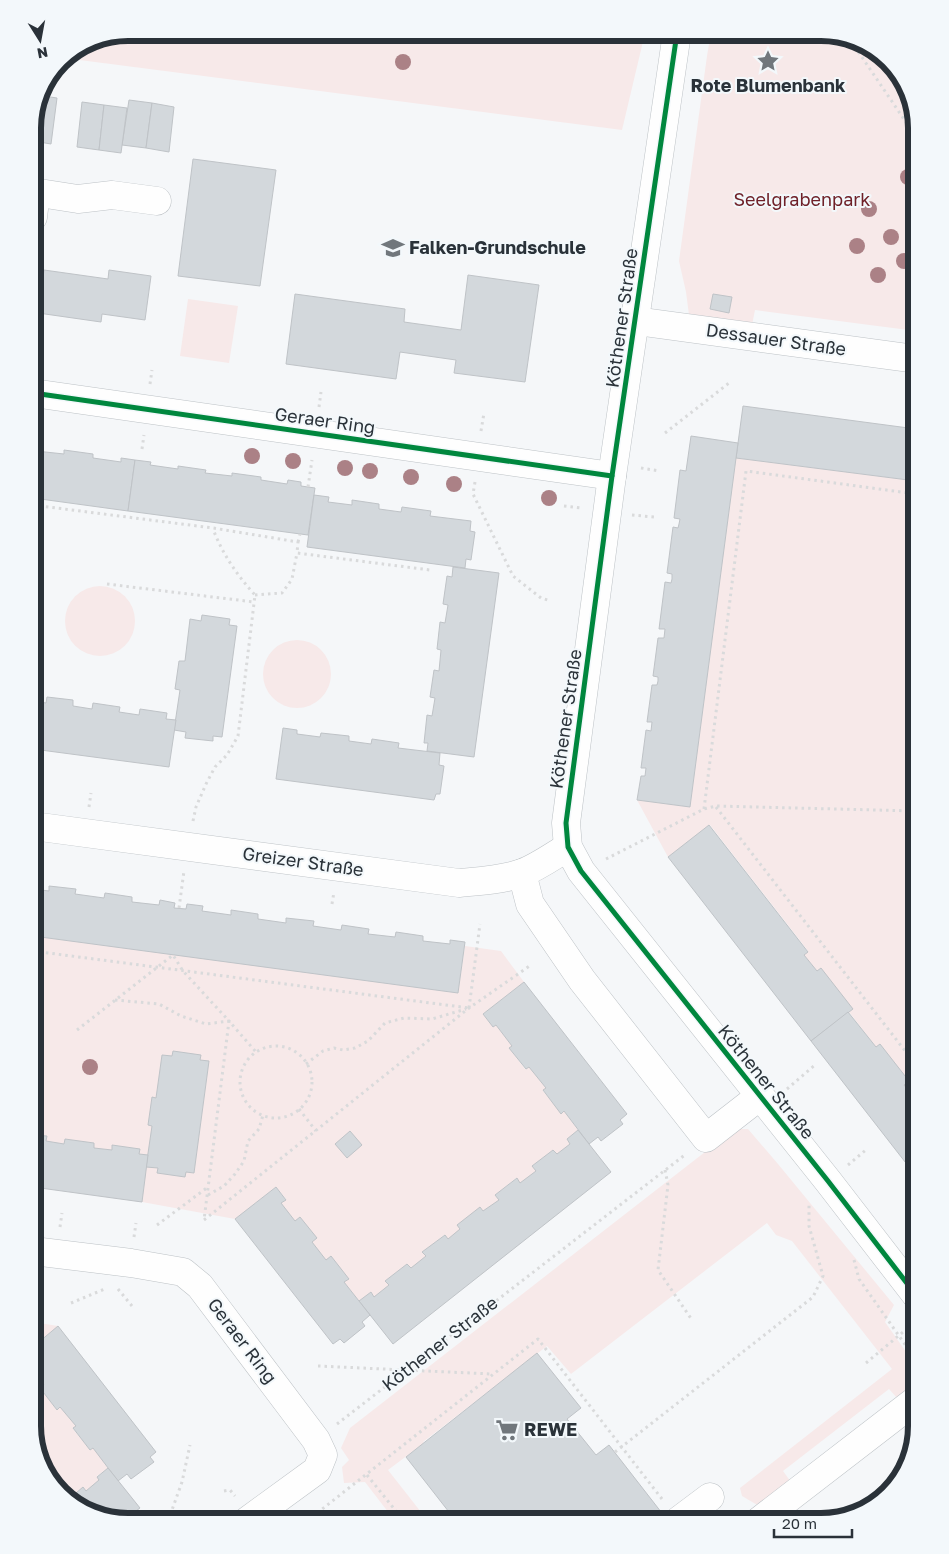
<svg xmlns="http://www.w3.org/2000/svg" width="949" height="1554" font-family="'Golos Text',sans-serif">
	<rect width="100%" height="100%" fill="#f5f7f9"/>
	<!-- green -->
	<g fill="#f7e9e9">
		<path d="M128,33h517l-23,97 -558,-72 28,-18z"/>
		<path d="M711,33h117l46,16 33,36 9,43v203l-161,-21 -3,15 -63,-10 -3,-23 -7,-31 28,-205z"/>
		<path d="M188,299l50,7 -9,57 -49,-7z"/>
		<path d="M736,458l180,23v619l-12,-15 5,-4 -29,-37 -4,3 -27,-35 3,-3 -35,-38 -13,-16 4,-4 -98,-126 -42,32 -31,-57 53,7z"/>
		<circle cx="100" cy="621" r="35"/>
		<circle cx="297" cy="674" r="34"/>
		<path d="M33,936l425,57 7,-47 36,5 23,31 -41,32 10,13 3,-2 16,21 -3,2 16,21 4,-2 17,21 -3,3 18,22 3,-2 14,19 -11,9 3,5 -13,10 -4,-4 -21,16 4,5 -16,12 -4,-5 -20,17 3,5 -51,39 -4,-4 -21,17 3,4 -15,12 -4,-4 -22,17 4,4 -15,12 -3,-5 -12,9 -15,-19 4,-3 -22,-19 -14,-18 4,-4 -16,-21 -5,4 -14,-18 5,-4 -10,-12 -41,32 -93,-17 4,-35 12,1 -1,5 28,4 1,-5 8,1 15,-111 -9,-2v-5l-27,-4 -1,5 -10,-1 -6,43h-4l-4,27 4,1 -4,29 -9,-1 1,-5 -27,-4 -1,5 -18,-2v-5l-29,-4 -1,5 -18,-3 1,-5 -14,-1z"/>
		<path d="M738,1129h10l30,35 116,141 -9,17 31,44v18l-18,15 -9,-10 -106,82 8,11 -32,24 -17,-10 -2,-8 152,-119 -100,-128 -16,-6 -9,-12 -196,151 -24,-28 -124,96 1,1 -36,27 40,51h-33l-30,-39 -21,1 -2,-16 7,-7 -8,-12 9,-20 382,-297z"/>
		<path d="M33,1322l25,4 -25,21z"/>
		<path d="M33,1371l11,14 -4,3 16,21 4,-2 16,19 -3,3 17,21 3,-2 15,20 -11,8 2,4 -13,11 -3,-4 -14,12 -27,-30 -9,-43z"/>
	</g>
	<!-- building -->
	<g fill="#d3d8dc" stroke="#bfc3c7">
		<path d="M44,96l13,2 -6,46 -18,-3v-19z"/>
		<path d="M129,100l23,3 -6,45 -24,-3z"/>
		<path d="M82,102l22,3 -5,45 -22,-3z"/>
		<path d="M152,103l22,4 -5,45 -23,-4z"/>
		<path d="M104,105l23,3 -6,45 -22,-3z"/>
		<path d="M193,159l83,11 -16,116 -82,-10z"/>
		<path d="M44,270l64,9 1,-9 42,6 -6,44 -43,-6 -1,8 -63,-9z"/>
		<path d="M468,275l71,10 -14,97 -71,-9 2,-13 -56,-8 -4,27 -110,-15 9,-70 110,15 -1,13 57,8z"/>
		<path d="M713,294l19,3 -3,16 -19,-4z"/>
		<path d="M743,406l173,23v52l-180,-23z"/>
		<path d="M691,436l47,7 -48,364 -53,-7 4,-24h4l1,-8h-5l5,-38 5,1 1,-9h-5l5,-37h5l1,-4v-4l-5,-1 5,-38h6l1,-9h-6l6,-47 6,1 1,-4v-5l-5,-1 6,-46 5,1 1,-4 1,-5 -6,-1 6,-48 6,1z"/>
		<path d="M33,446l4,1 -1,4 28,3v-4l29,4v4l28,4v-4l14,2 -7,51 -95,-13z"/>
		<path d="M135,460l16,2 -1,3 28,4v-3l28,4 -1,3 27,3v-3l29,4v3l26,4 1,-4 13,2v4l14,2 -7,47 -180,-24z"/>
		<path d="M314,495l15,2 -1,5 24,3v-5l27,4v5l22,3 1,-5 29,4 -1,5 41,5 -1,10 5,1 -4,28 -5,-1 -1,9 -158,-21z"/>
		<path d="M453,567l46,6 -25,184 -47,-6 1,-8h-4l3,-28 5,1 3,-18 -5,-1 4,-27 5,1 2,-21 -4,-1 3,-27 5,1 3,-18 -5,-1 4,-28 5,1z"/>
		<path d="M202,615l28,4 -1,6 8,1 -15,111 -9,-1v5l-28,-3 1,-6 -12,-2 6,-40 -5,-1 4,-28h6l5,-42 11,2z"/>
		<path d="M47,697l26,3v6l19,3 1,-6 27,4 -1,5 20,3 1,-6 27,4 -1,6 10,1 -7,47 -136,-18v-48l13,2z"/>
		<path d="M283,728l14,2v4l23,3 1,-4 28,3v5l22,3 1,-5 27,4 -1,5 42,5 -1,12 5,1 -4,28h-4l-2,6 -158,-21z"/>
		<path d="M709,825l99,127 -4,3 13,16 4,-3 32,41 -42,32 -143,-184z"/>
		<path d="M49,886l27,3 -1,5 29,4 1,-5 27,4v5l27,3 1,-5 15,3 -1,5 12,1 1,-5 16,2 -1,5 29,4v-5l27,4v5l28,4v-5l28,3 -1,5 28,4 1,-5 27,4 -1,5 27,3 1,-5 27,4v5l27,3v-4l15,2 -7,51 -425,-57v-47l16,2z"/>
		<path d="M524,982l103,132 -7,6 3,4 -22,17 -3,-4 -9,7 -25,-33 -3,3 -18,-24 3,-2 -17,-21 -3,2 -17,-21 3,-2 -16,-21 -3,2 -10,-13z"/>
		<path d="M848,1012l28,35 4,-3 29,37 -5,4 12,15v76l-105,-135z"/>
		<path d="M173,1051l28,4 -1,5 9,1 -15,112 -8,-1 -1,5 -28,-4 1,-5 -12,-1 6,-41 -4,-1 4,-28 4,1 6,-43 10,1z"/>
		<path d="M578,1130l33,42 -218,172 -34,-43 12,-9 3,5 15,-12 -4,-4 22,-17 4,4 15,-12 -4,-4 23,-17 3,4 12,-10 -3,-4 23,-18 3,4 16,-11 -4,-5 22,-17 3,5 16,-12 -4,-5 21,-16 4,4 13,-10 -3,-5z"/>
		<path d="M350,1131l12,14 -15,13 -12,-14z"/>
		<path d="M33,1135l14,1 -1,5 18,3 1,-5 29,4v5l18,2v-5l28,4 -1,5 9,1 -6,47 -109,-15z"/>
		<path d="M276,1187l10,13 -5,3 14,18 5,-4 17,21 -5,4 14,18 5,-4 18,23 -5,3 26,33 -8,7 3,4 -21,17 -4,-4 -7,5 -98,-125z"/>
		<path d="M58,1326l98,126 -6,5 4,5 -23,17 -4,-5 -9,7 -25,-33 -3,2 -17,-22 3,-2 -16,-19 -3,3 -17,-22 4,-3 -11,-14v-24z"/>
		<path d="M537,1353l44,55 -14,11 29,36 13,-10 56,72 -5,4h-204l-50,-64z"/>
		<path d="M108,1468l32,40 -17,13 -48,-15 -6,-7 14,-12 3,4 13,-11 -2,-3z"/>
	</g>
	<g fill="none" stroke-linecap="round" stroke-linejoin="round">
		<defs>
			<g id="minor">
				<path d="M677,33l-65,443 -46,347 2,24 13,24 247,310 88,114"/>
				<path d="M33,192l45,7 34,-4 45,6"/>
				<path d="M33,217l3,-25"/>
				<path d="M636,321l280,38"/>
				<path d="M33,393l579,83"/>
				<path d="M33,826l426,57c21,-2 43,-3 63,-10 16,-6 31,-17 46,-26"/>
				<path d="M522,873l8,31 52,76 124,158 54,-42"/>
				<path d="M33,1251l98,12 52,9 17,14 116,154 7,15 -6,15 -70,51"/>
				<path d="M678,1521l32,-24"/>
				<path d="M759,1521l157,-121"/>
			</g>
		</defs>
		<!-- minor casing -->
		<use href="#minor" stroke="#bdc2c6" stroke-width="29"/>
		<!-- path -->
		<g stroke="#d9dadb" stroke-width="3" stroke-dasharray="2.5 4" stroke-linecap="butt">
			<path d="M851,41l65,96"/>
			<path d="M150,384l2,-14"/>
			<path d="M319,407l2,-15"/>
			<path d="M481,431l3,-18"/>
			<path d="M665,433l64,-50"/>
			<path d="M142,449l2,-14"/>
			<path d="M641,468l19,3"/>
			<path d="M475,482l-2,12 40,82 28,22 10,3"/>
			<path d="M308,487l4,-27"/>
			<path d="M33,505l180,23 85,14 -1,11 133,17"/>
			<path d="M564,506l17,2"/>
			<path d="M632,515l22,2"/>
			<path d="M298,542l2,-8"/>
			<path d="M107,584l147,18"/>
			<path d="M255,595l27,-2 10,-14 5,-26"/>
			<path d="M89,807l2,-14"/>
			<path d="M716,807l200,258"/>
			<path d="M704,809l42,-338 170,23"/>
			<path d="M911,810l5,-40"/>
			<path d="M193,821l3,-14 10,-23 9,-17 12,-12 11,-19 17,-141c-18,-20 -32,-40 -42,-66"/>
			<path d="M606,859l98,-50 12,-3 200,5"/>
			<path d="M332,904l2,-12"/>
			<path d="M179,908l5,-37"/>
			<path d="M33,951l436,57"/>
			<path d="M115,1000l44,4 22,12 25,8 23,-3 27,31"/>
			<path d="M469,1008l11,-84"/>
			<path d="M77,1030l96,-75 10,16 46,50 -25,199"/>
			<circle cx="276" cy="1082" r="36"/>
			<path d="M306,1064l17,-13 11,-3 9,2 12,-2 13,-7 17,-18 19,-5 28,1 34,-10"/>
			<path d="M787,1089l29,-25"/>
			<path d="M299,1109l17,22"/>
			<path d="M848,1165l19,-16"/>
			<path d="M665,1170l3,15 -10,85 34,50"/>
			<path d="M208,1195l16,-9 11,-12 9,-13 4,-20 11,-12 4,-14"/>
			<path d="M204,1220l265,-212 62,-43"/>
			<path d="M157,1225l51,-38"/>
			<path d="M60,1227l2,-14"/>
			<path d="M134,1237l2,-14"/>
			<path d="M854,1260l5,19 57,81"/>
			<path d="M118,1289l14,17"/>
			<path d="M71,1303l36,-15"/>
			<path d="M866,1363l49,-41"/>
			<path d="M318,1366l174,8"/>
			<path d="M337,1424l349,-270"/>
			<path d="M615,1452l198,-155 10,-21 -14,-50v-24"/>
			<path d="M367,1475l37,46"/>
			<path d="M224,1491l6,-1 5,6"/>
			<path d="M168,1521l14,-39 8,-37"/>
			<path d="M307,1521l231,-182 124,160"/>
		</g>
		<!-- minor -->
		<use href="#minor" stroke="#fefefe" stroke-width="28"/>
		<defs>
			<g id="cycleway">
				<path d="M677,33l-65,443 -46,347 2,24 13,24 247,310 88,114"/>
				<path d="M33,393l579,83"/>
			</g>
		</defs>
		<!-- cycleway casing -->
		<use href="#cycleway" stroke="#f3f8fb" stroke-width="8"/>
		<!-- cycleway -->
		<use href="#cycleway" stroke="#00873e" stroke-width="5"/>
	</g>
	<!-- trees -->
	<g fill="#ab8186">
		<circle cx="403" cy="62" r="8"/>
		<circle cx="908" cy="177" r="8"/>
		<circle cx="869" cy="209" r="8"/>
		<circle cx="891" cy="237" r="8"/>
		<circle cx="857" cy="246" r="8"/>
		<circle cx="904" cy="261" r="8"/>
		<circle cx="878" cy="275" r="8"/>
		<circle cx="252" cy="456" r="8"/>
		<circle cx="293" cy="461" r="8"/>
		<circle cx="345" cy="468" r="8"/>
		<circle cx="370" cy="471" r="8"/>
		<circle cx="411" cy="477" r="8"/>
		<circle cx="454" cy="484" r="8"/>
		<circle cx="549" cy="498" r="8"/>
		<circle cx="90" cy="1067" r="8"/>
	</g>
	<!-- icons -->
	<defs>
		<symbol id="sight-bare" viewBox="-9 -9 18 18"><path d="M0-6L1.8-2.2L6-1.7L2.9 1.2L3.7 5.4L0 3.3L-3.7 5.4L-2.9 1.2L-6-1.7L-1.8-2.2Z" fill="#71777c" stroke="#f3f8fb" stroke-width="2.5" paint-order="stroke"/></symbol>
		<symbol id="school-bare" viewBox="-9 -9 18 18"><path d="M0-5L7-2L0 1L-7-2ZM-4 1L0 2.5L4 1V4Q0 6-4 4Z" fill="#71777c" stroke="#f3f8fb" stroke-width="2.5" paint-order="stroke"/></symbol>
		<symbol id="supermarket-bare" viewBox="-9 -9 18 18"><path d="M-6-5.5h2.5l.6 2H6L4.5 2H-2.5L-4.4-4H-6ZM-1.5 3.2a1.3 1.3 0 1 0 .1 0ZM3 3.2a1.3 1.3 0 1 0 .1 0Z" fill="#71777c" stroke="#f3f8fb" stroke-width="2.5" paint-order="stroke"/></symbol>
	</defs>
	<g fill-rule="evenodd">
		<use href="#sight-bare" x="752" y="45" width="32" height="32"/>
		<use href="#school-bare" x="377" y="232" width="32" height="32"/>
		<use href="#supermarket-bare" x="491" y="1414" width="32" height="32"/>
	</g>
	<g text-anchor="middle" stroke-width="4" stroke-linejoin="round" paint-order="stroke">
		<!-- poi labels -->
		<g font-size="18" font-weight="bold" fill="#2a3239" stroke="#f3f8fb" text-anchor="start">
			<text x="768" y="92" text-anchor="middle">Rote Blumenbank</text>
			<text x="409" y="254">Falken-Grundschule</text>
			<text x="524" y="1436">REWE</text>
		</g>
		<!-- park labels -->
		<g font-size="18" fill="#6f2028" stroke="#f3f8fb">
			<text x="802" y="206">Seelgrabenpark</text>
		</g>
		<!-- street labels -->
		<g font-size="18" fill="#2a3239" stroke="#f3f8fb">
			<text transform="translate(622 318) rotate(-82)" y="6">Köthener Straße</text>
			<text transform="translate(776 340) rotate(8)" y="6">Dessauer Straße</text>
			<text transform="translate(325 421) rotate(8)" y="6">Geraer Ring</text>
			<text transform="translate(566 719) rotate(-82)" y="6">Köthener Straße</text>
			<text transform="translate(303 862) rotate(8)" y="6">Greizer Straße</text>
			<text transform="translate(766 1082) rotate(51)" y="6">Köthener Straße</text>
			<text transform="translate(242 1341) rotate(53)" y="6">Geraer Ring</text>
			<text transform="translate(440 1344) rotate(-38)" y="6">Köthener Straße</text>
		</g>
	</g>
	<!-- crop -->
	<path d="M0 0H949V1554H0ZM128 41H821A87 87 0 0 1 908 128V1426A87 87 0 0 1 821 1513H128A87 87 0 0 1 41 1426V128A87 87 0 0 1 128 41Z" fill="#f3f8fb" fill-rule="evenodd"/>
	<path fill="none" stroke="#2a3239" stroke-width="6" d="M128 41H821A87 87 0 0 1 908 128V1426A87 87 0 0 1 821 1513H128A87 87 0 0 1 41 1426V128A87 87 0 0 1 128 41Z"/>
	<!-- north arrow -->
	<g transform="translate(40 40) rotate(169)" stroke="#f3f8fb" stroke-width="4" paint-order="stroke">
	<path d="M0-4L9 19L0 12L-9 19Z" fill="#2a3239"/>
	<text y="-8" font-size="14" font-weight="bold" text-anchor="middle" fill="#2a3239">N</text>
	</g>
	<!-- scale -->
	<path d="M774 1529v8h78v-8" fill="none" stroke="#2a3239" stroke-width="2.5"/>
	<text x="782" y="1529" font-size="15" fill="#2a3239" stroke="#f3f8fb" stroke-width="4" paint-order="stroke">20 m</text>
</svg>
